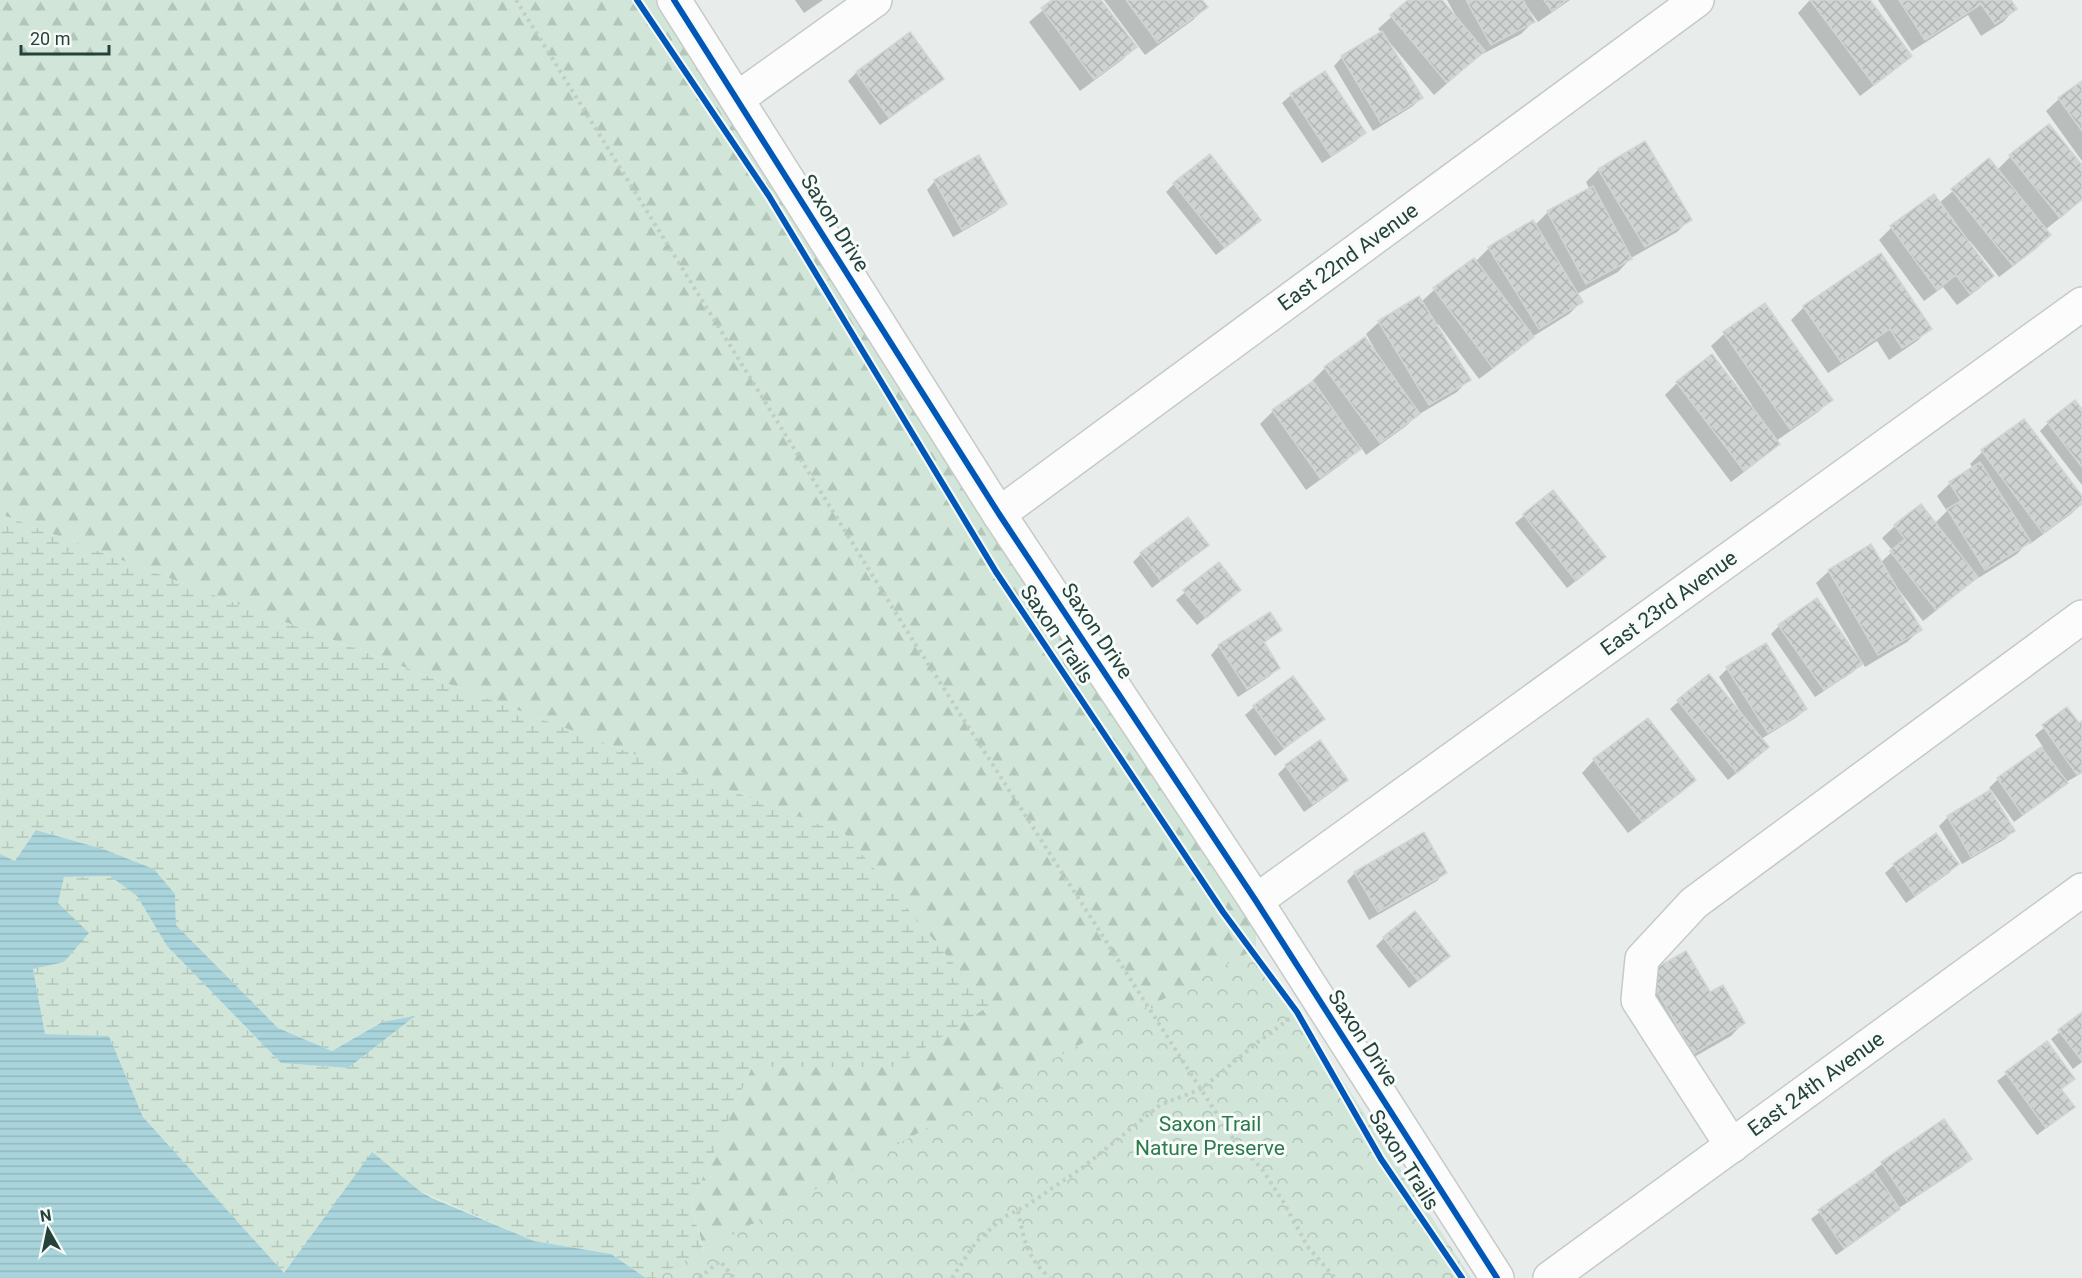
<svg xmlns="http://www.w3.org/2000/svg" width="2082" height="1278" font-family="Roboto,sans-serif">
	<defs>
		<pattern id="forest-firs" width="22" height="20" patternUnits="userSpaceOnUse" patternTransform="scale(1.5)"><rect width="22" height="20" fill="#d1e6d8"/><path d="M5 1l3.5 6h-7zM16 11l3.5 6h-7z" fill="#b3c6ba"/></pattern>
		<pattern id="wetland-marsh" width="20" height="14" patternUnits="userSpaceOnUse" patternTransform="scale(1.5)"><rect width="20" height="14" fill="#d1e6d8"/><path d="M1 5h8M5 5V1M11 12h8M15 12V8" fill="none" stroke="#b3c6ba"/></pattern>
		<pattern id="park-crowns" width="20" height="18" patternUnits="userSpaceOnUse" patternTransform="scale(1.5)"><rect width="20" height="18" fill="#d1e6d8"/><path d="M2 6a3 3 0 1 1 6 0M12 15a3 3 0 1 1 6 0" fill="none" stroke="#b3c6ba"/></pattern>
		<pattern id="water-rules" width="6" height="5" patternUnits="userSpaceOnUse" patternTransform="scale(1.5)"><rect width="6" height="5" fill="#a9d4db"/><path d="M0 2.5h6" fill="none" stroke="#91b7bd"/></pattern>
		<pattern id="building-cross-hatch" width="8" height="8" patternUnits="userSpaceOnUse" patternTransform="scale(1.5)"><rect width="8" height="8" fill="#cfd4d2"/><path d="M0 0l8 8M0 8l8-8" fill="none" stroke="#b2b7b5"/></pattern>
	</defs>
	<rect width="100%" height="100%" fill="#e8edeb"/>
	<!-- forest -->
	<path fill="url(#forest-firs)" d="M0,0h674l582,901v55l-552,294 -13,-46 61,-137h143l-50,-233 -845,-320z"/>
	<!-- wetland -->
	<path fill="url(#wetland-marsh)" d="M0,514l845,320 144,172 -94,61h-143l-61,137 20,74h-65l-35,-24 -77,-13 -112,-49 -138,81 -141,-156 -34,-81 -64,-2 -12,-65 31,-7 -6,-59 6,-26 46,-1 27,20 30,50 114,117 67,5 33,-46 -49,29 -54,-23 -102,-103 -1,-31 -21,-25 -51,-20 -66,-19 -22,31 -15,-7z"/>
	<!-- park -->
	<path fill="url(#park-crowns)" d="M1257,948l214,330h-816l49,-28z"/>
	<!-- water -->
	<path fill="url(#water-rules)" d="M36,830l67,19 51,20 21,25 1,31 102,103 54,23 50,-29 33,-6 -67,52 -67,-5 -114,-117 -30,-50 -27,-20 -46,1 -6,26 31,30 -25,29 -31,7 12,65 64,2 34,81 141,156 88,-121 49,40 11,6 102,43 77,13 35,24h-646v-424l15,7z"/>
	<!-- shadow -->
	<g fill="#0003">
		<path d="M795,0h28l-19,13z"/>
		<path d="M1055,0h44l36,47 -13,13 -42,31 -51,-69z"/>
		<path d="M1104,0h96l6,7 -13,13 -48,35z"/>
		<path d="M1410,0h30l17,18 -10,-18h123l-32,22 -10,-14 -2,1 7,13 -12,12 -44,23 -43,38 -44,-52 -1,1 32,54 -8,8 -40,25 -39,-65 8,-9 40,-24 -4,-4z"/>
		<path d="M1810,0h58l42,56 -13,12 -37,28 -62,-83z"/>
		<path d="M1878,0h131l6,9 -12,13 -22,14 -13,-21 -56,36z"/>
		<path d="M909,34l33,45 -9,8 -53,38 -32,-44 8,-8z"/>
		<path d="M2082,82v79l-36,-50 13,-12z"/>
		<path d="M1291,95l73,38 -8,8 -34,22 -40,-60z"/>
		<path d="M2049,126l33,42v32l-37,30 4,5 -12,13 -38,29 -29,-36 -2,1 24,33 -12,13 -23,17 -14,-18 -19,14 -45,-61 12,-12 48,-25 50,-43 8,10 13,-13z"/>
		<path d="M1598,170l92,49 -13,13 -46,26 -13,14 -41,22 4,8 -12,12 -37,23 -13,12 -40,30 -41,-55 -2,2 33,53 -12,13 -41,24 -10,10 -40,29 -5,-8 -15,14 -40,29 -46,-66 13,-13 40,-29 -1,-1 13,-13 52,-15 -11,-19 13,-12 42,-20 13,-12 40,-30 1,2 14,-14 46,-23 13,-13 42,-22 -4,-8z"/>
		<path d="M935,181l70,23 -9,8 -43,25 -26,-47z"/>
		<path d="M1174,184l85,36 -43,35 -50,-63z"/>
		<path d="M1881,255l49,73 -13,13 -28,19 -12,-19 -49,32 -37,-53 13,-13z"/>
		<path d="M1765,305l66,95 -13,12 -42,29 2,2 -13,13 -34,26 -66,-87 12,-12 73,23 2,-1 -41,-59 13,-12z"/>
		<path d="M2082,411v74l-42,-54 8,-8z"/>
		<path d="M1982,452l100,47v4l-11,11 -41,30 -2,-2 -11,12 -45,28 -49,39 -24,-31 -2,1 23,39 -13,12 -42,25 -3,-5 -9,10 -38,25 -44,-63 8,-8 78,33 2,-2 -43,-74 13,-12 51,-8 13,-12 -11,-13 13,-12 39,-2 13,-13 -10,-15 13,-13 23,-15 -3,-4z"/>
		<path d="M1553,492l43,73 -29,23 -52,-65z"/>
		<path d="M1207,545l-55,43 -19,-26 8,-8z"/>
		<path d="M1218,564l21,26 -42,35 -21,-25z"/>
		<path d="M1270,614l10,16 -17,14 15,23 -8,9 -32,21 -27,-42 8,-9z"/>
		<path d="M1727,669l79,40 -9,8 -36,22 -2,16 -31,25 -58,-71 38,-33 33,39 1,-1 -23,-37z"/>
		<path d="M1254,707l69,12 -48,37 -30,-41z"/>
		<path d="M2067,709l12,16 3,-2v50l-14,8 -11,10 -43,31 -22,-31 -2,2 23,38 -8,8 -43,25 -23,-38 9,-9 44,-26 -3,-3 9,-9 45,-32 -8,-12z"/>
		<path d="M1594,760l100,20 -12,12 -54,41 -46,-60z"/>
		<path d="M1286,766l60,13 -8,9 -34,24 -26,-38z"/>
		<path d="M1957,864l-8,9 -43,30 -21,-30 9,-8z"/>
		<path d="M1445,872l-8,9 -68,39 -22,-39 8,-8z"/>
		<path d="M1384,938l56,26 -31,24 -33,-42z"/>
		<path d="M1648,974l62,20 33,29 -12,13 -51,29 -45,-78z"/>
		<path d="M2082,1014v48l-9,7 -22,-30z"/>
		<path d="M2047,1043l26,36 -12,11 12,17 -36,28 -40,-54z"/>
		<path d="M1944,1121l26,38 -8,8 -63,41 -9,9 -54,38 -25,-36 71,-55z"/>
	</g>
	<!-- building -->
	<g fill="url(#building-cross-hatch)" stroke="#d1d6d4" stroke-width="1.5">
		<path d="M1052,0h49l36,47 -43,32 -53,-71z"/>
		<path d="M1126,0h76l6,7 -50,36z"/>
		<path d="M1408,0h34l43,51 -38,32 -57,-68z"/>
		<path d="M1466,0h57l12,22 -44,23z"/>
		<path d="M1544,0h23l-15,11z"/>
		<path d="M1810,0h60l42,56 -38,29z"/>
		<path d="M1899,0h112l6,9 -22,15 -14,-20 -56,36z"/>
		<path d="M1382,31l41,67 -42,25 -40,-67z"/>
		<path d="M910,32l34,47 -55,39 -33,-46z"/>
		<path d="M1325,71l41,62 -35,23 -41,-62z"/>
		<path d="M2082,81v50l-24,-33z"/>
		<path d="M2049,124l33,41v34l-22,19 -51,-63z"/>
		<path d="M1645,141l47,79 -47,27 -47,-78z"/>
		<path d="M1210,154l51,66 -36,28 -52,-65z"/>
		<path d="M979,155l28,49 -45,26 -28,-50z"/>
		<path d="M1989,158l62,77 -38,31 -62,-77z"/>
		<path d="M1593,186l39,73 -46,25 -39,-73z"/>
		<path d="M1934,194l60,82 -24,18 -14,-19 -19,15 -47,-64z"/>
		<path d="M1533,220l50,82 -44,27 -51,-82z"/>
		<path d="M1881,253l51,76 -30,19 -12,-19 -49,33 -38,-56z"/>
		<path d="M1474,258l60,79 -41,31 -60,-80z"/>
		<path d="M1419,296l52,84 -42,25 -51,-84z"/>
		<path d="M1765,303l68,97 -43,29 -67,-97z"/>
		<path d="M1365,337l55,77 -40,29 -56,-76z"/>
		<path d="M1712,354l68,90 -36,27 -68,-89z"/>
		<path d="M1313,381l48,68 -41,29 -48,-68z"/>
		<path d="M2075,400l7,9v58l-35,-45z"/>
		<path d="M2024,419l58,77v8l-39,29 -62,-83z"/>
		<path d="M1980,462l51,80 -46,28 -38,-61 14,-8 -12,-19z"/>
		<path d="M1553,490l53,67 -30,24 -53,-67z"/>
		<path d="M1921,504l57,73 -42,33 -46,-59 15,-12 -11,-14z"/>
		<path d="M1188,517l21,28 -48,36 -21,-28z"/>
		<path d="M1871,544l51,86 -44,25 -50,-85z"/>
		<path d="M1219,562l22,28 -35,28 -23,-28z"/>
		<path d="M1817,598l46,66 -39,26 -46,-65z"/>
		<path d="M1270,612l12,18 -18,12 16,26 -33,21 -29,-44z"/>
		<path d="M1766,643l41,66 -39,24 -42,-66z"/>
		<path d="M1709,674l60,73 -32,26 -60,-73z"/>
		<path d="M1293,676l32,43 -41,29 -31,-42z"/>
		<path d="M2067,707l12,16 3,-2v51l-5,3 -35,-50z"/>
		<path d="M1648,718l48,62 -54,42 -49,-63z"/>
		<path d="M1320,740l28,40 -35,24 -28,-39z"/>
		<path d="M2041,747l27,36 -45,32 -26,-37z"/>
		<path d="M1990,790l25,41 -44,26 -24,-41z"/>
		<path d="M1424,832l23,41 -69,39 -24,-40z"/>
		<path d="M1936,833l23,31 -44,32 -22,-32z"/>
		<path d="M1415,911l35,45 -32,25 -35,-44z"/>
		<path d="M1686,951l24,41 13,-7 22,38 -52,31 -46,-81z"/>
		<path d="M2082,1012v49l-24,-31z"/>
		<path d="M2047,1041l28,38 -14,10 14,18 -29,21 -41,-56z"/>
		<path d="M1944,1119l28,40 -64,43 -27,-40z"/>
		<path d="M1874,1171l26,38 -56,39 -26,-38z"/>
	</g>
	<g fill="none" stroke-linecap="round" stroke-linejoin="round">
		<defs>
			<g id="minor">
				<path d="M674,0l325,514 257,387 241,377"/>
				<path d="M737,99l138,-99"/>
				<path d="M999,514l698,-514"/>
				<path d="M1256,901l826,-597"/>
				<path d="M1732,1146l-94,-146 4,-41 52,-56 388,-286"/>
				<path d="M1550,1278l532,-388"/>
			</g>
		</defs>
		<!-- minor casing -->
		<use href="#minor" stroke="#c5cac8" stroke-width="36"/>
		<!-- path -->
		<g stroke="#c3ccca" stroke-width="4" stroke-dasharray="3 4.5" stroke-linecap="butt">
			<path d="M516,0l391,631 324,505 31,33 22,34 24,44 27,31"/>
			<path d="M1018,1211c6,29 9,47 32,67"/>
			<path d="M699,1278l21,-17 14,17"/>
			<path d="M952,1278l24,-36 28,-25 22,-11 56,-38 78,-63 41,-16 57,-47 35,-26"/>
		</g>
		<!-- minor -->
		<use href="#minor" stroke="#fcfcfc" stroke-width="33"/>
		<defs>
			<g id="cycleway">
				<path d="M637,0l132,196 227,376 227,340 74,100 84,147 81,119"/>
				<path d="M674,0l325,514 257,387 241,377"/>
			</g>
		</defs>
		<!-- cycleway casing -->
		<use href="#cycleway" stroke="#f7fbf9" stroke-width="10"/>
		<!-- cycleway -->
		<use href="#cycleway" stroke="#0057b8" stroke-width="6"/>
	</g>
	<g text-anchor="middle" stroke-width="6" stroke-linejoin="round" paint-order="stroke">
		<!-- street labels -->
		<g font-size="21" fill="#24423a" stroke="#f7fbf9">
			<text transform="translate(835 223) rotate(58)" y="7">Saxon Drive</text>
			<text transform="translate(1348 257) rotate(-36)" y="7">East 22nd Avenue</text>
			<text transform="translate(1669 603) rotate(-36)" y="7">East 23rd Avenue</text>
			<text transform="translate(1097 631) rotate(56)" y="7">Saxon Drive</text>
			<text transform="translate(1057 634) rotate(56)" y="7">Saxon Trails</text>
			<text transform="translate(1363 1038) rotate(57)" y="7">Saxon Drive</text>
			<text transform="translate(1816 1084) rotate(-36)" y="7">East 24th Avenue</text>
			<text transform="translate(1404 1160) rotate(58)" y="7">Saxon Trails</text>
		</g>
		<!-- park labels -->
		<g font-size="21" fill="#2d7a4b" stroke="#f7fbf9">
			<text x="1210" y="1131">Saxon Trail<tspan x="1210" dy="24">Nature Preserve</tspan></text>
		</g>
	</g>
	<!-- north arrow -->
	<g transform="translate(48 1230) rotate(351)" stroke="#f7fbf9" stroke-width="4.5" paint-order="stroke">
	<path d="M0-4.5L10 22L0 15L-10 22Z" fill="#24423a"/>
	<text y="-9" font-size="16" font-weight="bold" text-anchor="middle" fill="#24423a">N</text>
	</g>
	<!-- scale -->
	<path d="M21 45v9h88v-9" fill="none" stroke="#24423a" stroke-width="3"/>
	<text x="30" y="45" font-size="18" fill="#24423a" stroke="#f7fbf9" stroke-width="4.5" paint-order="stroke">20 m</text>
</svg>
